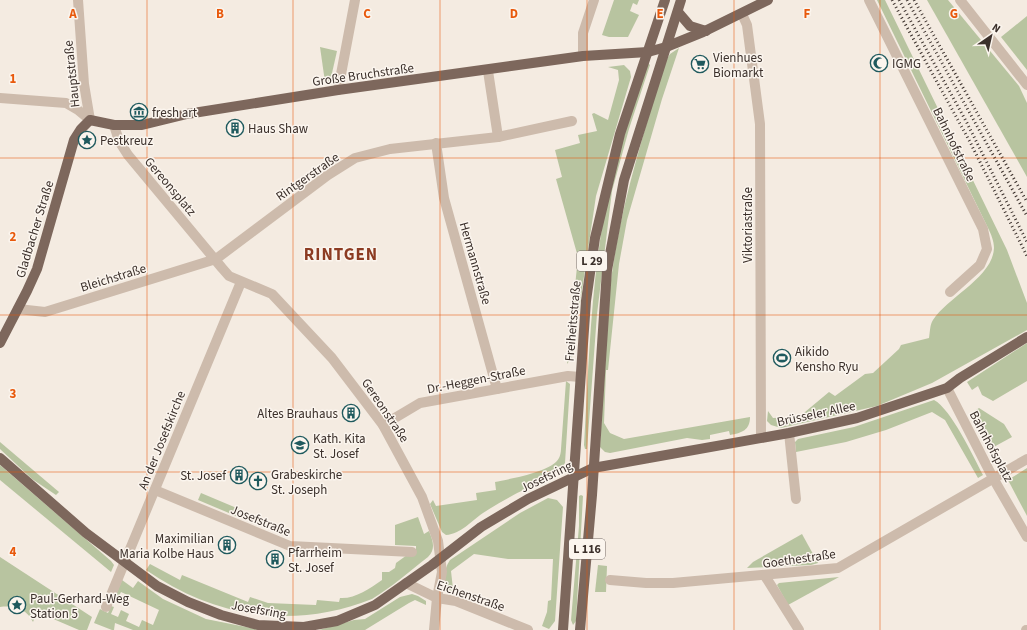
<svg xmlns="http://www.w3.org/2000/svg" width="1027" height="630" font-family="'Source Sans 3',sans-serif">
	<rect width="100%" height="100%" fill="#f4ebe1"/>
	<!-- green -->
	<g fill="#b8c4a0">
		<path d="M614,0h25l-2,5 -4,-2 -3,8 9,4 -11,22h-19l-7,-2z"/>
		<path d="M877,0h8l122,250 20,53v27l-95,53 -55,23 -96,22 -10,-3 -4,-4 1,-10 5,7 26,-1 30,-25 6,4 30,-22 8,-1 26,-24 2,-4 28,-7c1,-6 1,-14 4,-18 15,-23 60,-43 61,-72 0,-7 -3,-14 -6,-20z"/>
		<path d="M927,0h21l71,86 8,17v74z"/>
		<path d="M1027,16v54l-26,-33z"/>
		<path d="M320,47l17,4 -7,31h-5z"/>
		<path d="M679,48l-17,51 -35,121 -8,44 -11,106h-2l-2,53 6,10 14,6 126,-22c0,13 -8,16 -20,18l-1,-4 -19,4v4l-8,1 -15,-2 -77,15 -5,-1 -5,-5c4,-65 4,-130 15,-194 11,-65 31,-127 50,-191l5,-8z"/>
		<path d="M648,63l2,2 -21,64 -17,62 -15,123 -10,135h-2l-1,-4c5,-85 7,-171 25,-254 9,-43 25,-86 39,-128z"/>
		<path d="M624,65l6,6 1,6 -35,119 -24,161 -5,7 11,-107 -22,-78 6,-2 -7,-27 25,-7 -2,-8 19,-4 -5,-17 2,-1 14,7 11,-40 -1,-10 -10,-3z"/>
		<path d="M1027,343v38l-34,20 -11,-6 -4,-9 -6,4 -5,-8z"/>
		<path d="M566,381l4,3 -5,79c-13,17 -36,23 -55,34 -9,5 -18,10 -27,16 -12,8 -22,21 -37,22l-4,-3 -12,-28 3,-4 3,6 41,-6 -1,-7 20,-3 -1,-8c14,-3 57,-10 64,-24 1,-2 2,-6 2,-9z"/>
		<path d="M934,400c17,9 39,56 49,75l-5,3 -33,-58 -13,-8 -46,18 -40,12 -50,10 -1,-10 3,-3 56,-12z"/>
		<path d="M979,408l25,16 8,13 -22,12 -20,-35z"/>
		<path d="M0,442l59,50 -3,3 -24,-16 -32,-30z"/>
		<path d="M0,465l111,96 3,4 -3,7 -111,-92z"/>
		<path d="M1027,468v48l-19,-36z"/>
		<path d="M201,493l38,16 -3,7 -38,-16z"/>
		<path d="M581,495l2,1 -7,125 -3,4 -2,-5 8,-94v-30z"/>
		<path d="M548,498l9,2 6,7 -8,114 -6,8 -7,-3 5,-14 1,-11 3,-1 2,-41h-45l-34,-5 -23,17 2,18 13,6 -5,3c-17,-6 -21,-23 -11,-38l70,-47z"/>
		<path d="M418,517l6,17 5,-3c4,10 7,18 -1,26 -18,14 -36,30 -56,42 -78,31 -157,19 -226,-29l4,-6 30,16 2,-5 66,27 2,-5 18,6 48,2 1,-5 22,2 1,-4c15,1 29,-9 42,-18v-8h7l6,-4 1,-5 11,-8h9v-9l-21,-1v-20z"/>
		<path d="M802,534l16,29 -7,2 -64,3 6,-6z"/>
		<path d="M0,557l92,60 -5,13h-8l-42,-18 -4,10c-6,-13 -19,-17 -33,-15z"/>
		<path d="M598,565l9,1 -1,26h-11z"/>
		<path d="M839,577l-51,28 -11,-20 2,-2z"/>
		<path d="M122,580l11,8 5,-7 25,18 43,20 55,11h-128l-18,-7 -1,7h-2l-18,-7 6,-14 8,4 3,-7 3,1 -3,7 7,3 3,-7 8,4 -3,7 13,6 3,-7 11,5 6,-15 -38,-18 -3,6 -3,-1z"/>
		<path d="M412,594l6,2 8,5v4l-11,-5 -6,3 -44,27h-46l35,-10 11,-1 35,-22z"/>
	</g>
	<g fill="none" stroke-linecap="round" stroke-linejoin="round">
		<!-- minor -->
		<g stroke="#cdbbac" stroke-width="10">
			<path d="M78,0l6,84 6,36"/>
			<path d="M869,0l114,229 4,20 -7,16 -30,27"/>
			<path d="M960,0l67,85"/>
			<path d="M742,14l5,11 13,99 1,314"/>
			<path d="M583,56v-23l11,-33"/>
			<path d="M488,71l10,66"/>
			<path d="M338,90l17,-90"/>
			<path d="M0,98l66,5 12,7 12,10"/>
			<path d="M114,125l5,16 9,14 94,113 7,8 43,18 60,64 51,67 39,72 16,44 4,31 -5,26 -3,32"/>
			<path d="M436,143l8,55 53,191"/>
			<path d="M18,309l27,3 171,-53 112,-84 27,-17 35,-9 108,-12 74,-16"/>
			<path d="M947,388l46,90 34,59"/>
			<path d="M383,425l37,-22 148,-27 12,1"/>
			<path d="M789,433l7,66"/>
			<path d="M155,490l135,56 122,6"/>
			<path d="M765,576l34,54"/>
			<path d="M610,580l36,3h27l165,-15 189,-109"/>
			<path d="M406,583l31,15 19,3 72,29"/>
			<path d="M106,607l135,-325"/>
			<path d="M1026,630h1"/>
		</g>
		<!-- major -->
		<g stroke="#7d675c" stroke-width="10">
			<path d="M678,12l12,14 16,5"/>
			<path d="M0,343l27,-52 10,-22 37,-129 7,-11 9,-9 24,5h28l45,-11 151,-24 245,-34 65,-4 18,-5 37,-15 65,-32"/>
			<path d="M0,458l86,75 71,53 31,16 33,13 37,10 46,2 33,-6 38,-16 57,-40 49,-38 47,-28 65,-31 196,-35 68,-15 90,-30 13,-10 67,-41"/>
			<path d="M563,630l23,-329 9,-63 25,-104 45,-134"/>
			<path d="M580,630l12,-135 15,-225 17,-90 57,-180"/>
		</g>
		<!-- rail -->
		<g stroke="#3b302b" stroke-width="3" stroke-dasharray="1 3" stroke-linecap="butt">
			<path d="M892,0l78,142 57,114"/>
			<path d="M899,0l68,123 60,119"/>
			<path d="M907,0l120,216"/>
			<path d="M914,0l113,202"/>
		</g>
	</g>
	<!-- grid -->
	<path fill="none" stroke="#e8590c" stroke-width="1" stroke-opacity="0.55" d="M147,0v630M293,0v630M440,0v630M587,0v630M734,0v630M880,0v630M0,158h1027M0,315h1027M0,472h1027"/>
	<!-- icons -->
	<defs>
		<symbol id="mosque-ring" viewBox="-11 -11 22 22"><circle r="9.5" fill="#fbf5ee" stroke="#1f5a5e" stroke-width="1.5"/><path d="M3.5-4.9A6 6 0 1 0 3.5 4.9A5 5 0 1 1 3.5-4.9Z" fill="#1f5a5e"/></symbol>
		<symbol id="supermarket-ring" viewBox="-11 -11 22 22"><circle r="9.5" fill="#fbf5ee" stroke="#1f5a5e" stroke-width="1.5"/><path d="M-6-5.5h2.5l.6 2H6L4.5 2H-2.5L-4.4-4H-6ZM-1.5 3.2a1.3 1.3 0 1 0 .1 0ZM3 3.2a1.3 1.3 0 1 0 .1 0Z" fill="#1f5a5e"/></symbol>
		<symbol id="museum-ring" viewBox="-11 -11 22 22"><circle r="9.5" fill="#fbf5ee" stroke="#1f5a5e" stroke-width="1.5"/><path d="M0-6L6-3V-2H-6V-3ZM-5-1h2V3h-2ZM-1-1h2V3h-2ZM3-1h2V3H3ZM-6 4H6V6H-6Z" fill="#1f5a5e"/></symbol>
		<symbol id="building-ring" viewBox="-11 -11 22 22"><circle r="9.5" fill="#fbf5ee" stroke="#1f5a5e" stroke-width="1.5"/><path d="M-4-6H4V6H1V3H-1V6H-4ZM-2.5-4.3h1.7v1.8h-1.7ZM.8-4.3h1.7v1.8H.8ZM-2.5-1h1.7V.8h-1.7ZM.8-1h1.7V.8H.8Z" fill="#1f5a5e"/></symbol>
		<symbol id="sight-ring" viewBox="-11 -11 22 22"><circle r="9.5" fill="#fbf5ee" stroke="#1f5a5e" stroke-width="1.5"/><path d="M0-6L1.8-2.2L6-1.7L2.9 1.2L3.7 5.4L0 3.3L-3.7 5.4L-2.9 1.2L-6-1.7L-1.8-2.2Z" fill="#1f5a5e"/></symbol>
		<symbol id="stadium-ring" viewBox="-11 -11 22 22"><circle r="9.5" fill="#fbf5ee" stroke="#1f5a5e" stroke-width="1.5"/><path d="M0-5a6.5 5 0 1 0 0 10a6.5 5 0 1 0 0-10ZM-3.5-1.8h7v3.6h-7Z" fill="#1f5a5e"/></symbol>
		<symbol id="school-ring" viewBox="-11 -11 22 22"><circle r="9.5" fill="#fbf5ee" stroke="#1f5a5e" stroke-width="1.5"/><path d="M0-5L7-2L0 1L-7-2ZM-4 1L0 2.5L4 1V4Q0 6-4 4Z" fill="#1f5a5e"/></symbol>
		<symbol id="church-ring" viewBox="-11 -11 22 22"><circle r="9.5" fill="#fbf5ee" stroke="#1f5a5e" stroke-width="1.5"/><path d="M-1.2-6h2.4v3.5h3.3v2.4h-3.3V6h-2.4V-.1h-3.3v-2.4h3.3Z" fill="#1f5a5e"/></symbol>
	</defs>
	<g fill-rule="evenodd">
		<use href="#mosque-ring" x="869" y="53" width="20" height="20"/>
		<use href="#supermarket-ring" x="690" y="54" width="20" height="20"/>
		<use href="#museum-ring" x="129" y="102" width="20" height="20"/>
		<use href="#building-ring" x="225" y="118" width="20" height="20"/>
		<use href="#sight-ring" x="77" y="130" width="20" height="20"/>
		<use href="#stadium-ring" x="772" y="348" width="20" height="20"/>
		<use href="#building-ring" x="341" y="403" width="20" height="20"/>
		<use href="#school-ring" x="290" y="435" width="20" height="20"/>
		<use href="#building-ring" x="229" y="465" width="20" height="20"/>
		<use href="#church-ring" x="248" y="471" width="20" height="20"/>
		<use href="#building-ring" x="217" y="535" width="20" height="20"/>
		<use href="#building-ring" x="265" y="549" width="20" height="20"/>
		<use href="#sight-ring" x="7" y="595" width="20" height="20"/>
	</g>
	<g text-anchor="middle" stroke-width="3" stroke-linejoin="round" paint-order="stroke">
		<!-- shield labels -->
		<g fill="#fbf5ee" stroke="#756b66" stroke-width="1">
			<rect x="577" y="251" width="30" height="20" rx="3"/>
			<rect x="569" y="539" width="36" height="20" rx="3"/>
		</g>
		<g font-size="12" font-weight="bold" fill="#3b302b">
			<text x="592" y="265">L 29</text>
			<text x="587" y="553">L 116</text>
		</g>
		<!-- poi labels -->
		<g font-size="13" fill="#3b302b" stroke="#fbf5ee" text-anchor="start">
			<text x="713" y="62">Vienhues<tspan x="713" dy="15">Biomarkt</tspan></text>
			<text x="892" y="68">IGMG</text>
			<text x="152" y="117">fresh art</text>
			<text x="248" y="133">Haus Shaw</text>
			<text x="100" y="145">Pestkreuz</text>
			<text x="795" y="356">Aikido<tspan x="795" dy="15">Kensho Ryu</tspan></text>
			<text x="338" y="418" text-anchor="end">Altes Brauhaus</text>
			<text x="313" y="443">Kath. Kita<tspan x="313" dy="15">St. Josef</tspan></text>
			<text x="271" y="479">Grabeskirche<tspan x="271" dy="15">St. Joseph</tspan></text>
			<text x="226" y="480" text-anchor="end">St. Josef</text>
			<text x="214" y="543" text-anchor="end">Maximilian<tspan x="214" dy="15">Maria Kolbe Haus</tspan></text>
			<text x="288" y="557">Pfarrheim<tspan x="288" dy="15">St. Josef</tspan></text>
			<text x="30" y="603">Paul-Gerhard-Weg<tspan x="30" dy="15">Station 5</tspan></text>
		</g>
		<!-- street labels -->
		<g font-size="13" fill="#3b302b" stroke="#fbf5ee">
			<text transform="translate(71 74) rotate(-96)" y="5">Hauptstraße</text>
			<text transform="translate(363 74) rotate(-8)" y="5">Große Bruchstraße</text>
			<text transform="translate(955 144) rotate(64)" y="5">Bahnhofstraße</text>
			<text transform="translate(307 176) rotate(-35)" y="5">Rintgerstraße</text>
			<text transform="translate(171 186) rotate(50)" y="5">Gereonsplatz</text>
			<text transform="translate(747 225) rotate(-90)" y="5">Viktoriastraße</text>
			<text transform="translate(34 229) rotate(-73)" y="5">Gladbacher Straße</text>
			<text transform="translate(476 263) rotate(74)" y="5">Hermannstraße</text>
			<text transform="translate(113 277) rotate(-17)" y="5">Bleichstraße</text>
			<text transform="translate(572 321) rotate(-85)" y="5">Freiheitsstraße</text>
			<text transform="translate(476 379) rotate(-11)" y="5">Dr.-Heggen-Straße</text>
			<text transform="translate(386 410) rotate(56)" y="5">Gereonstraße</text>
			<text transform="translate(816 413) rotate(-12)" y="5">Brüsseler Allee</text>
			<text transform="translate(161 440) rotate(-68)" y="5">An der Josefskirche</text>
			<text transform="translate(992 446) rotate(62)" y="5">Bahnhofsplatz</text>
			<text transform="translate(546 476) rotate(-26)" y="5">Josefsring</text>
			<text transform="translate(261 520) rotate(22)" y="5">Josefstraße</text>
			<text transform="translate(799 558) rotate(-8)" y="5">Goethestraße</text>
			<text transform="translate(471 595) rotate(19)" y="5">Eichenstraße</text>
			<text transform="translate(259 609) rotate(10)" y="5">Josefsring</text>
		</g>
		<!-- district labels -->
		<g font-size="17" font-weight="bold" letter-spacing="1" fill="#8c3b22" stroke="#fbf5ee">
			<text x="341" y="260">RINTGEN</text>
		</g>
	</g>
	<g font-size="13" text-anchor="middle" font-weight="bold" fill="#e8590c" stroke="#fbf5ee" stroke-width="3" stroke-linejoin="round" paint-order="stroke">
		<text x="73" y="18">A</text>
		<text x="220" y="18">B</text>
		<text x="367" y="18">C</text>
		<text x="514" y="18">D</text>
		<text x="660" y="18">E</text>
		<text x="807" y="18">F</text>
		<text x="954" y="18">G</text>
		<text x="13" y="83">1</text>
		<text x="13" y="241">2</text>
		<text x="13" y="398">3</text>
		<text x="13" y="556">4</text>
	</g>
	<!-- north arrow -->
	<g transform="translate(991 36) rotate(34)" stroke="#fbf5ee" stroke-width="3" paint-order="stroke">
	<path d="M0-3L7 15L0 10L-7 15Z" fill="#3b302b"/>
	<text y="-6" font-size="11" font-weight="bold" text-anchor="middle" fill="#3b302b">N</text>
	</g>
</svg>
